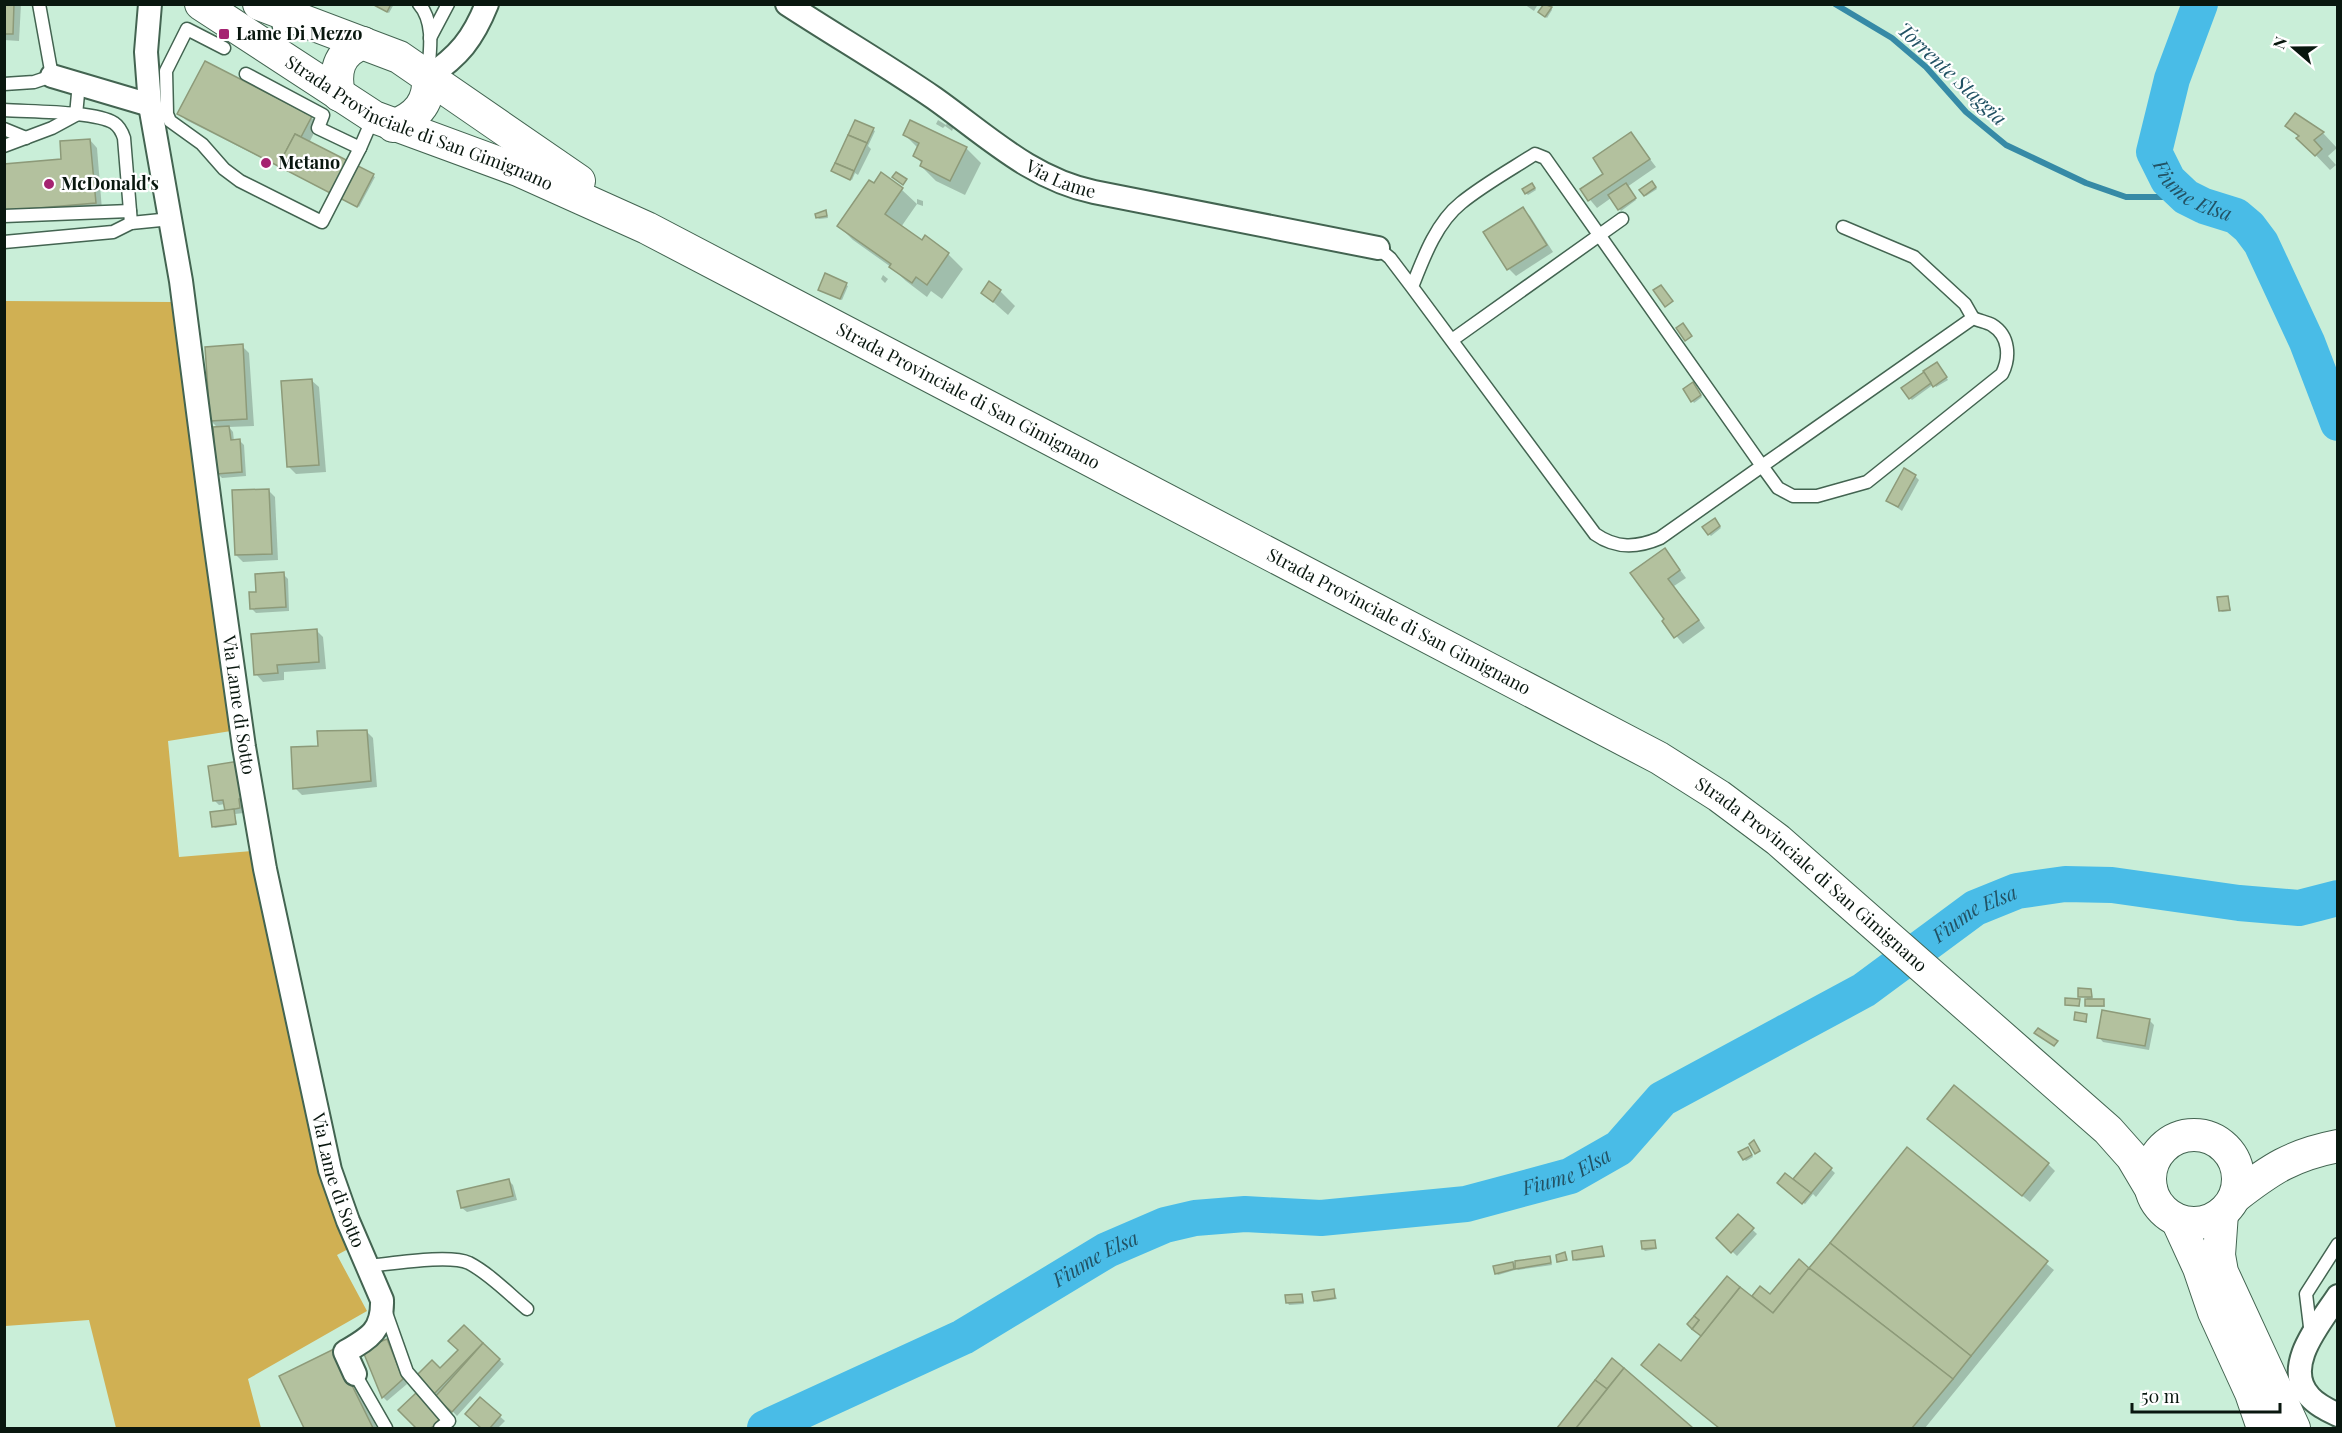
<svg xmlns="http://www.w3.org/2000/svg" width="2342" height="1433" font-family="'Playfair Display',serif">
	<rect width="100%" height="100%" fill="#c9eed8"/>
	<!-- green -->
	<path fill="#d0b053" d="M5,301l166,1 60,429 -63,10 11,116 73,-6 98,397 -13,7 30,56 -119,68 13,49h-145l-27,-108 -84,6z"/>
	<!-- shadow -->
	<g fill="#0003">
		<path d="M4,4h17l-2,37 -15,-1z"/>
		<path d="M373,4h21l-5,9z"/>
		<path d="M1524,4h14l-4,7z"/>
		<path d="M1551,8l1,2 -5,8 -7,-6z"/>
		<path d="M179,113l132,4 7,8 -9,18 66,34 -16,30 -173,-87z"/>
		<path d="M938,120l8,5 2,-4 6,5 -2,5 -7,-5 -2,2 -7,-4z"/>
		<path d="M2287,125l36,8 14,15 -9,8 8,9 -6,5z"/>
		<path d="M873,130l2,1 -7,15 3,3 -13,26 -3,-2 -3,7 -18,-7 -2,-2z"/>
		<path d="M1631,134l25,33 -29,20 9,13 -15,11 -10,-13 -14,10 -15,-18 23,-16z"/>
		<path d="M905,135l61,13 15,15 -16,32 -29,-14 -15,-15 1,-3 -7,-7 3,-8z"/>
		<path d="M90,140l7,8 5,62 -90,8z"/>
		<path d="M881,175l21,15 15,14v-5l6,2v5l-6,-2 -16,23 21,15 26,12 15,15 -21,30 -11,-8 -4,6 -21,-16 -15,-14 -38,-27 -14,-14z"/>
		<path d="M1654,185l3,4 -11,7 -5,-6z"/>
		<path d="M1533,186l3,4 -8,5 -2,-2z"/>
		<path d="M1522,209l8,7 23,36 -37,24 -7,-7z"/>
		<path d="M826,212l2,6 -9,1 -2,-2z"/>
		<path d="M826,275l22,11 -6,14 -21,-9z"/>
		<path d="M883,275l5,4 -3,4 -4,-4z"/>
		<path d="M1000,291l15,15 -7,9 -25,-22z"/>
		<path d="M242,346l7,7 5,73 -25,1 4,5 1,9 5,-1 5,5 2,31 -24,2 -4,-4v-46l-7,-7z"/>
		<path d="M1939,366l9,14 -12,7 -2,-3 -22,16 -2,-2z"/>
		<path d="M311,380l8,7 7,85 -30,2 -7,-7z"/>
		<path d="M1695,386l7,11 -8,6 -9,-13z"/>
		<path d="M1915,476l4,4 -17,31 -14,-10z"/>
		<path d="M268,490l7,7 3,63 -35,2 -7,-7z"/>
		<path d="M1717,522l4,6 -10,8 -2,-2z"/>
		<path d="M1665,550l21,28 -12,8 31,42 -22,16 -19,-23z"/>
		<path d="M283,574l5,5 1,32 -33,2 -4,-4 5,-16z"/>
		<path d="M2228,597l3,14 -9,1 -2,-2z"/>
		<path d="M316,630l7,7 3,32 -42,3v8l-21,2 -7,-8z"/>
		<path d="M366,731l7,7 4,49 -75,8 -7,-7z"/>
		<path d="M238,763l6,50 -9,1 2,11 -22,3 -2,-2 14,-14 -2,-8 -6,1 -5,-5z"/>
		<path d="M2090,990l3,10h10l2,7h-16l-2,-2v-7l-8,-2z"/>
		<path d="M2079,1001l1,6 -13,-3z"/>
		<path d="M2086,1015l1,8 -11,-3z"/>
		<path d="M2149,1020l5,5 -5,25 -46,-8 -4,-5z"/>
		<path d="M1936,1126l112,38 7,7 -25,31z"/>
		<path d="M1907,1149l147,121 -129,158h-205l-70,-56 31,-9 71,-65 8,-10 10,8 40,-26z"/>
		<path d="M1750,1151l3,6 -7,4 -2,-2z"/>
		<path d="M1815,1155l20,18 -19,24 -3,-3 -8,10 -26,-21 14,-2z"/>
		<path d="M508,1180l5,5 4,15 -50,12 -5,-4z"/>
		<path d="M1738,1216l19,18 -20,22 -19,-18z"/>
		<path d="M1654,1241l3,8 -12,2 -2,-2z"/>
		<path d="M1602,1248l3,9 -29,4 -2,-2z"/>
		<path d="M1549,1258l3,7 -34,5 -4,-4 1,4 -17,5 -2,-2 16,-10 5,5z"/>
		<path d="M1334,1291l3,8 -20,3 -2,-2z"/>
		<path d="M1302,1295l2,9 -15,1 -1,-2z"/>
		<path d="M464,1327l40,37 -47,52 -39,-40 22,-6 20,-20z"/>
		<path d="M386,1341l5,4 16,39 -20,17 -4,-4z"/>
		<path d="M1612,1360l79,68h-133z"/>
		<path d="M344,1361l33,67h-71l-25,-51z"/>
		<path d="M480,1399l25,22 -7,7h-15l-16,-14z"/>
	</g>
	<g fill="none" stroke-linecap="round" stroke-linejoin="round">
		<!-- stream -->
		<path stroke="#368aa6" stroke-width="6" d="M1835,4l57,34 34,29 40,45 40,33 80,38 40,14h60"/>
		<!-- river -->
		<g stroke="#49bce7" stroke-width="36">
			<path id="s1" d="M2200,4l-28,75 -18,73 14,28 18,17 18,9 32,10 13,11 12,16 46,99 31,81"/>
			<path id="s2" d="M765,1428l198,-91 144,-87 58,-25 30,-7 50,-4 76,4 145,-14 104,-28 49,-28 43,-49 202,-109 111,-82 42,-17 48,-7 47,1 127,18 60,5 39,-10"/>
		</g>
	</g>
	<!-- building -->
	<g fill="#b3c19e" stroke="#8d9a79" stroke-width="1.5">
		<path d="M4,4h10l-1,30h-9z"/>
		<path d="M372,4h19l-4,8z"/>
		<path d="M1544,4l8,3 -7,10 -7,-5z"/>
		<path d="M205,61l107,55 -11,21 -6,-3 -17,32 -101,-52z"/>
		<path d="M2295,113l29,19 -10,8 8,9 -7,7 -19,-18 3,-2 -14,-10z"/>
		<path d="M855,120l19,8 -7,15 -19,-8z"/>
		<path d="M910,120l57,27 -17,34 -30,-15 2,-5 -9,-5 6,-13 -16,-8z"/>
		<path d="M1631,132l19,27 -62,42 -8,-12 23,-15 -10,-16z"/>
		<path d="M295,134l79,40 -17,33 -79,-41z"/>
		<path d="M848,135l19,8 -13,28 -19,-8z"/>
		<path d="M90,139l6,64 -92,8v-47l57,-5 -1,-18z"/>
		<path d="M835,163l19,8 -4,9 -19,-9z"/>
		<path d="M881,172l22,16 -18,26 37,26 3,-5 24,18 -22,32 -11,-8 -4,6 -23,-16 2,-3 -54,-38 32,-46 5,3z"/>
		<path d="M896,172l11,7 -4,6 -11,-8z"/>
		<path d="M1652,181l4,6 -12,9 -5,-6z"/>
		<path d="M1532,183l3,5 -10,6 -3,-5z"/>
		<path d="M1626,183l10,15 -18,12 -10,-15z"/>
		<path d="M1523,207l24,38 -40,25 -24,-38z"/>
		<path d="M826,210l1,6 -11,2 -1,-4z"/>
		<path d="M825,273l22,10 -7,16 -22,-9z"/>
		<path d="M989,281l12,9 -8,12 -12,-9z"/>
		<path d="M1661,285l12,16 -8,6 -12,-17z"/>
		<path d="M1683,323l9,13 -7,5 -9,-13z"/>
		<path d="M243,344l4,75 -37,2 -5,-74z"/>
		<path d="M1937,362l10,15 -14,10 -10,-16z"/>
		<path d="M1924,372l7,11 -22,16 -8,-11z"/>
		<path d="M312,379l7,86 -32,2 -6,-86z"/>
		<path d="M1693,382l8,13 -10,7 -8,-13z"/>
		<path d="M229,426l2,14 9,-1 2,33 -26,2 -3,-47z"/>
		<path d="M1904,468l12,7 -18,32 -12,-6z"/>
		<path d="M269,489l3,65 -37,1 -3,-65z"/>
		<path d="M1715,518l5,8 -12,9 -6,-8z"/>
		<path d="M1665,548l15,22 -12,9 31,41 -25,18 -12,-17 2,-2 -34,-46z"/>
		<path d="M284,572l2,35 -36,2 -1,-17h7l-1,-18z"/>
		<path d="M2228,596l2,14 -11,1 -2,-14z"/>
		<path d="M317,629l2,33 -42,3 1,8 -24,2 -3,-41z"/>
		<path d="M367,730l4,51 -78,8 -2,-42 27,-1 -1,-15z"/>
		<path d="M239,761l5,37 -5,1 1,9 -15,3 -2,-11 -10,1 -5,-35z"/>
		<path d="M234,809l2,15 -24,3 -2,-15z"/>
		<path d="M2078,988l13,1 1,8h-14z"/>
		<path d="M2065,998l15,1 -1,7 -14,-1z"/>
		<rect x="2085" y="999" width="19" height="7"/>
		<path d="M2102,1010l48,9 -5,27 -48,-8z"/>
		<path d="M2075,1012l12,2 -1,8 -12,-2z"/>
		<path d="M2038,1028l20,13 -4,5 -20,-13z"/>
		<path d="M1954,1085l95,78 -27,33 -95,-77z"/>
		<path d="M1754,1140l6,11 -5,3 -6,-10z"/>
		<path d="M1748,1147l4,8 -9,5 -5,-8z"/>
		<path d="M1907,1147l141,114 -77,95 -141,-113z"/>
		<path d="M1815,1153l17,15 -21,25 -18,-14z"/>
		<path d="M1785,1173l26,20 -9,11 -25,-21z"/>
		<path d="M509,1179l4,17 -52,12 -4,-17z"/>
		<path d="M1738,1214l16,14 -23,25 -15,-15z"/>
		<path d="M1655,1240l1,8 -14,1 -1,-8z"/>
		<path d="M1830,1243l141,113 -18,23 -144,-111z"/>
		<path d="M1602,1246l2,10 -31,4 -1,-9z"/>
		<path d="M1565,1252l2,8 -10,2 -1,-7z"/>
		<path d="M1550,1256l1,7 -36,6v-8z"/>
		<path d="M1799,1259l10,9 -36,45 -21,-17 8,-10 10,8z"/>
		<path d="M1513,1262l1,7 -19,5 -2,-8z"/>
		<path d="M1809,1268l144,111 -41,49h-193l-78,-63 18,-21 22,17 59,-74 33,26z"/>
		<path d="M1727,1276l13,11 -39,49 -9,-7 7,-9 -5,-4z"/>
		<path d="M1334,1289l1,9 -21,3 -2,-9z"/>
		<path d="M1302,1294l1,8 -17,1 -1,-8z"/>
		<path d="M1694,1316l5,4 -7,9 -5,-5z"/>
		<path d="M464,1325l19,18 -49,51 -18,-18 16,-16 8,8 18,-18 -10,-9z"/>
		<path d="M387,1339l16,40 -21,19 -20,-49z"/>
		<path d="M483,1343l17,16 -48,53 -17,-15z"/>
		<path d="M334,1349l39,79h-69l-25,-52z"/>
		<path d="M1612,1358l12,10 -17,21 -12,-9z"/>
		<path d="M1624,1368l69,60h-117z"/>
		<path d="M1595,1380l12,9 -31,39h-19z"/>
		<path d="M416,1393l25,26 -10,9h-15l-18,-18z"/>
		<path d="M480,1397l21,18 -11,13h-9l-16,-14z"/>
	</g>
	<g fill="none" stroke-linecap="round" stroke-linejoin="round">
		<defs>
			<g id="lane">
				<path d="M419,4c16,18 11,47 9,69"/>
				<path d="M277,14l6,40"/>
				<path d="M430,38l18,-34"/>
				<path d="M224,48l-37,-19 -21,42 1,43 3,7 32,23 22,25 16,12 82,41 38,-74"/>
				<path d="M246,74l77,41 -5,13 42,20 13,-30"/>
				<path d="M4,84l30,-2 18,-6 -13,-72"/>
				<path d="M4,110c25,2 91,1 110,13 6,4 8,9 10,15l7,85"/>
				<path d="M4,129l22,9"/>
				<path d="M4,146l48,-18 24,-13 3,-32"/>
				<path d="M4,216l126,-5"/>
				<path d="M1843,227l71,30 51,47 8,14"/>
				<path d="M4,242l109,-10 18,-9 40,-4"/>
				<path d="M1378,248l12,10 22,29 183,247c21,15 42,14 65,4l102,-72 -217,-308 -10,-4c-25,16 -52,31 -74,49 -25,20 -38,56 -49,84"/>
				<path d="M1973,318c6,3 14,4 19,7 18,11 18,33 10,49l-135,108 -50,14h-24l-15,-8 -16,-22z"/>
				<path d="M1452,340l170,-121"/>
				<path d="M367,1266c24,-2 82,-12 102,-3 21,11 40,31 58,46"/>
				<path d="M385,1310l22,62 42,49 -9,7"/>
				<path d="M2311,1335l-5,-41 32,-50"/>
				<path d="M355,1374l31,54"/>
			</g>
			<g id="street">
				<path id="s3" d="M150,4l-4,48 4,53 31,176 32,246 31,220 21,122 65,301 18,51 34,79c1,31 -13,38 -37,52l10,22"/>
				<path id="s4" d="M787,4c49,32 99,61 147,94 51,36 97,81 160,94l284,56"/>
				<path d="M52,76l98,29"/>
				<path d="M428,77c31,-21 45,-38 59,-73"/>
				<path d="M2338,1296c-17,26 -57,71 -28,101 7,8 18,13 28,18"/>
			</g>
			<g id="secondary">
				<path id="s5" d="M201,4l173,113 144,53 129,58 1012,530 60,38 59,44 330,290 24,27 19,32"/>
				<path d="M259,4l140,53 180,124"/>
				<path d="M339,95c-5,-24 -1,-42 24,-52"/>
				<path d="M393,126c24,-9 37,-24 35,-49"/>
				<circle cx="2194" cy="1179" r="44"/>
				<path d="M2235,1197c36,-28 57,-42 103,-51"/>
				<path d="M2222,1213l-3,42 3,17 72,156"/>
				<path d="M2177,1220l22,48 15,44 37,81 12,35"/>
			</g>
		</defs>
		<!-- lane casing -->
		<use href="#lane" stroke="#436451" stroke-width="15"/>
		<!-- street casing -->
		<use href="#street" stroke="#436451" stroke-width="26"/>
		<!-- secondary casing -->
		<use href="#secondary" stroke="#436451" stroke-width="34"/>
		<!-- lane -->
		<use href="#lane" stroke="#fff" stroke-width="12"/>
		<!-- street -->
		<use href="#street" stroke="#fff" stroke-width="22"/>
		<!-- secondary -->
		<use href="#secondary" stroke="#fff" stroke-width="32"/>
	</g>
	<!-- markers -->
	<g fill="#a52371" stroke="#fff" stroke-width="2">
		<rect x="218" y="28" width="12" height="12" rx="3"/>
		<circle cx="266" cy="163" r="6"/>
		<circle cx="49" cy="184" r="6"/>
	</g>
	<g text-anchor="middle" stroke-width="4.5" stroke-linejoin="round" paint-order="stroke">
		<!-- poi labels -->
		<g font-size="18" font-weight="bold" fill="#09170f" stroke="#fff" text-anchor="start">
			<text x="236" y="40">Lame Di Mezzo</text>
			<text x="278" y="169">Metano</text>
			<text x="61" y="190">McDonald's</text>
		</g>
		<!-- street labels -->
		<g font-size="18" fill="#09170f" stroke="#fff">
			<text dy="6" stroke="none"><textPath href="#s5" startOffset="250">Strada Provinciale di San Gimignano</textPath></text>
			<text dy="6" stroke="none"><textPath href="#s4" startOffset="326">Via Lame</textPath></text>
			<text dy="6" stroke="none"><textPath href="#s5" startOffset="864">Strada Provinciale di San Gimignano</textPath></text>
			<text dy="6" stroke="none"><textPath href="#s5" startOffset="1350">Strada Provinciale di San Gimignano</textPath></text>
			<text dy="6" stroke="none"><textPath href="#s3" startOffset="708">Via Lame di Sotto</textPath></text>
			<text dy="6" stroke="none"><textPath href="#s5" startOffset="1836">Strada Provinciale di San Gimignano</textPath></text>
			<text dy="6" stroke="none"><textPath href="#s3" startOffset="1194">Via Lame di Sotto</textPath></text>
		</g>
		<!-- water labels -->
		<g font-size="20" font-style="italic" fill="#225264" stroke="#fff">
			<text transform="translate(1952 74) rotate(43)" y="7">Torrente Staggia</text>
			<text dy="7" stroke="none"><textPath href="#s1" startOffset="213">Fiume Elsa</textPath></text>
			<text dy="7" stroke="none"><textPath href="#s2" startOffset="1346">Fiume Elsa</textPath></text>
			<text dy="7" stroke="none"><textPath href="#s2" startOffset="858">Fiume Elsa</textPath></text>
			<text dy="7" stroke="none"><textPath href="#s2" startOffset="372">Fiume Elsa</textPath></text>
		</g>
	</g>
	<!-- border -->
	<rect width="2342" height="1433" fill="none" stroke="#09170f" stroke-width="12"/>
	<!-- north arrow -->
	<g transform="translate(2294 48) rotate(290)" stroke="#ffffff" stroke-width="4.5" paint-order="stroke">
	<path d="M0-4.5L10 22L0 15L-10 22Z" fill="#09170f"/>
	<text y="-9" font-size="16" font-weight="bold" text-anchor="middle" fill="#09170f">N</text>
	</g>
	<!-- scale -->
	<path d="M2132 1403v9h148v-9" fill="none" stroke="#09170f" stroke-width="3"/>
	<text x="2141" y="1403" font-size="18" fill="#09170f" stroke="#ffffff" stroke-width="4.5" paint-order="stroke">50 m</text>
</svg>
